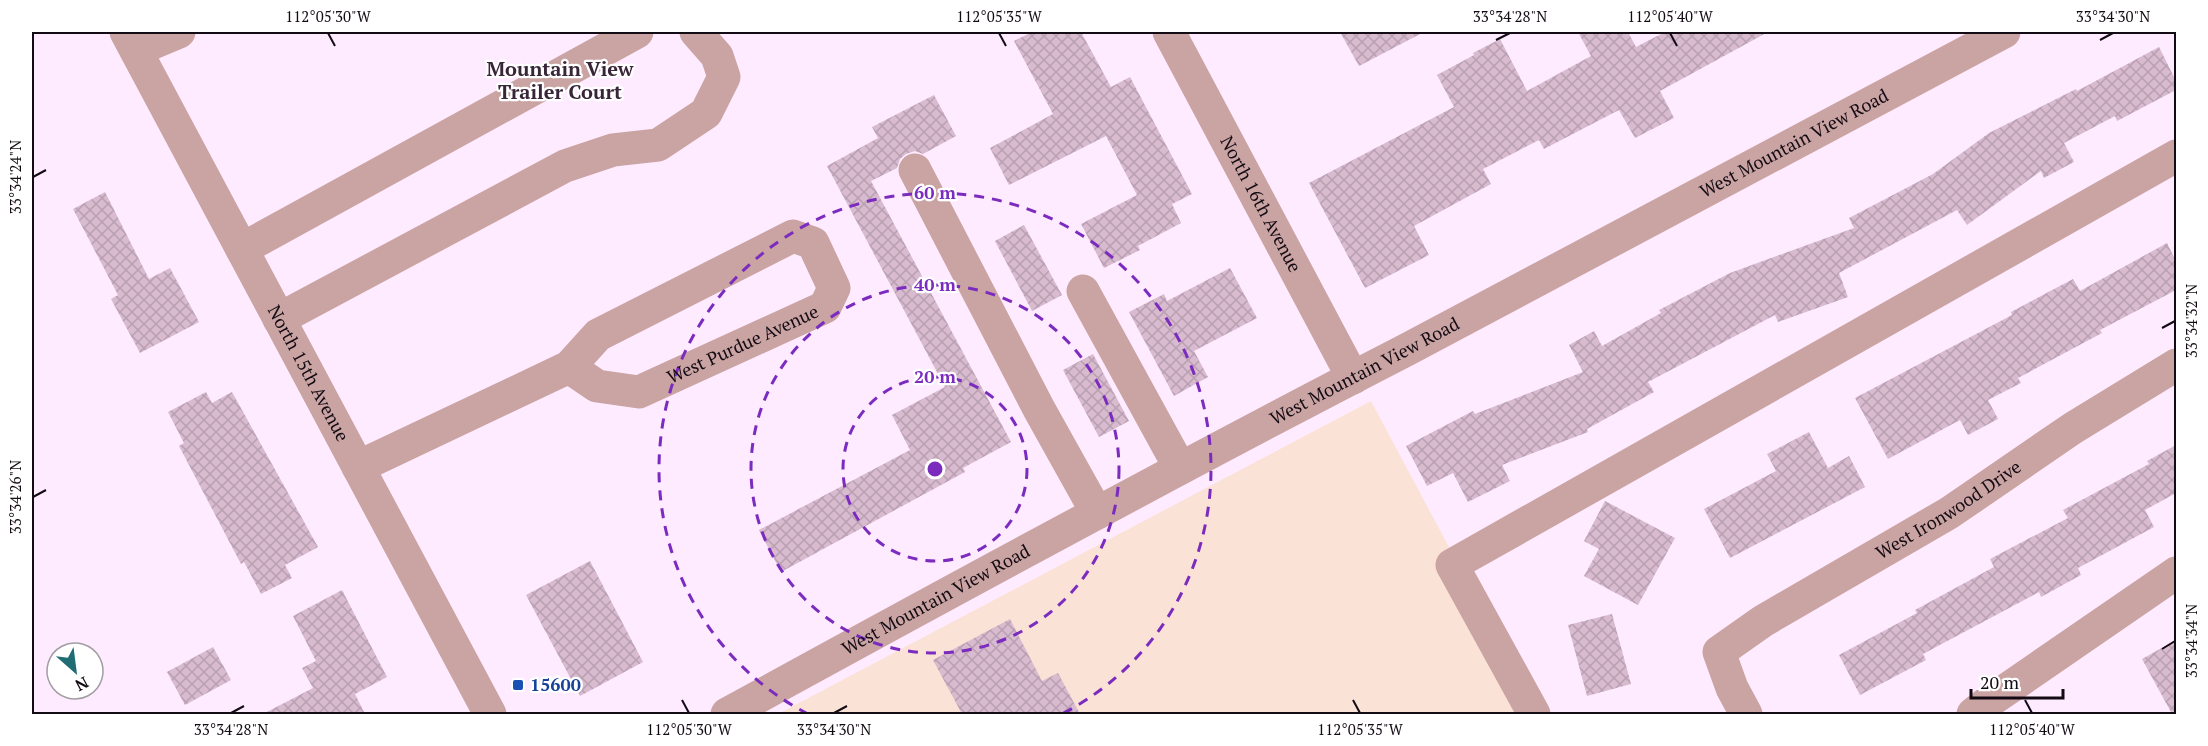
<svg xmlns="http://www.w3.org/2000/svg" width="2208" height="746" font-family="'PT Serif',serif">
	<defs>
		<pattern id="building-cross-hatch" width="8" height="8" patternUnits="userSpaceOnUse" patternTransform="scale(1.5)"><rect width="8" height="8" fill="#d8bbcf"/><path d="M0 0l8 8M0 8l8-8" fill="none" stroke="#b89fb1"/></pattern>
	</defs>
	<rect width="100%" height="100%" fill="#ffebff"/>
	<!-- education -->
	<path fill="#fae3d6" d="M1371,401l79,148 -10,6 87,159h-749z"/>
	<!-- building -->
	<g fill="url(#building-cross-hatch)">
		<path d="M1032,32h49l30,55 19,-10 62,117 -20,10 9,19 -43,23 2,4 -36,18 -23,-44 56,-29 -31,-59 -97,49 -19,-37 63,-34 -39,-73z"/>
		<path d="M1340,32h84l-65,34z"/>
		<path d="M1578,32h50l8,15 29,-15h103l-108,59 14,27 -39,20 -16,-28 -75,39 -5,-9 -56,29 8,15 -77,42 15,29 -64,33 -56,-105 145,-76 -17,-32 37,-20 -1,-2 27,-14 27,52 64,-35z"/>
		<path d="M2159,47l17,34v9l-59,31 -2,-5 -51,27 10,19 -30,16 -3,-7 -74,54 -10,-15 -118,63 9,24 -70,25 -3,-7 -127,67 6,10 -67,37 1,3 -86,33 8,16 -42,21 -15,-29 -26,13 -21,-40 67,-35 2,3 108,-42 -14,-27 25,-14 8,15 59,-33 -2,-3 71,-37 124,-45 -5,-10 84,-44 56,-41 87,-44 1,2z"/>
		<path d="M934,95l22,41 -33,18 -8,-3 -9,3 -6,5 -3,9 -26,13 140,261 -48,26 2,4 -184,100 -22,-42 151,-80 -18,-35 53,-28 -118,-221 51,-28 -6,-11z"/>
		<path d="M105,192l44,87 21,-11 29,54 -59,31 -29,-54 7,-4 -45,-86z"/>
		<path d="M1024,225l38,70 -30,16 -37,-70z"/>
		<path d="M2167,243l9,18v29l-76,40 2,3 -84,45 3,5 -33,17 10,19 -30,16 -8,-15 -72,39 -33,-61 157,-83 -1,-3 62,-33 7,12z"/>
		<path d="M1230,268l27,50 -63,33 14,26 -34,19 -45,-84 35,-18 3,7z"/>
		<path d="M1093,354l36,67 -30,16 -36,-67z"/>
		<path d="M206,392l6,11 20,-11 86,155 -33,18 7,13 -31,16 -17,-32 -3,2 -62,-118 5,-3 -16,-31z"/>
		<path d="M1809,432l19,36 21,-12 16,31 -135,71 -26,-49 72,-38 -9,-17z"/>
		<path d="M2176,445v48l-31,17 9,17 -76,41 3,7 -40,22 -2,-5 -116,62 3,6 -66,35 -21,-40 78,-42 -2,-3 79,-43 -4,-8 78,-41 -5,-8 86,-46 -2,-3z"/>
		<path d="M1605,501l70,37 -37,67 -54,-29 15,-27 -15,-8z"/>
		<path d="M590,561l53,101 -63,34 -54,-101z"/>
		<path d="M342,590l45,87 -32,17 10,20h-102l50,-26 -11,-20 14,-7 -23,-45z"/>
		<path d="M1612,614l19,70 -44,12 -19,-71z"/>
		<path d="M1010,619l32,62 16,-8 22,41h-118l-29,-54z"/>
		<path d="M2176,640v74h-4l-30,-55z"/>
		<path d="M213,647l18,33 -46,25 -18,-33z"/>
	</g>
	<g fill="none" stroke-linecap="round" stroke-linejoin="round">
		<!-- minor -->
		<g stroke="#caa3a3" stroke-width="33">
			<path id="s1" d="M126,32l364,682"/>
			<path id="s2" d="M1169,32l184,346"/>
			<path d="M136,50l43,-18"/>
			<path d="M915,170l124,239 58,104"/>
			<path d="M242,249l395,-217"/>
			<path d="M1083,291l97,177"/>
			<path d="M279,319l286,-153 48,-16 45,-5 48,-32 18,-36 -7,-21 -21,-24"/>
			<path id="s3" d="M358,467l211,-100 28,19 42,6 186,-85 9,-19 -21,-45 -20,-7 -195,99 -29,32"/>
			<path id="s4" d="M727,714c226,-124 452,-247 681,-365l596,-317"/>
			<path d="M1534,714l-82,-149 724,-409"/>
			<path id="s5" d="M1746,714l-14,-26 -13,-36 44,-31 186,-108 124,-85 103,-63"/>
			<path d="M1973,714l14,-11 189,-130"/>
		</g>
	</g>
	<!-- ticks -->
	<path fill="none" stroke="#130b13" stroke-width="2" d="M328,33l7,13M999,33l7,13M1670,33l7,13M1496,40l14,-7M2100,40l13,-7M33,177l13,-7M2162,328l13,-7M33,497l13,-7M2162,649l13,-8M682,700l7,13M1353,700l7,13M2025,700l7,13M231,713l13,-7M834,713l13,-7"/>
	<!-- distance rings -->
	<g fill="none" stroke="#7b2cbf" stroke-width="3" stroke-dasharray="10 8">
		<circle cx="935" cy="469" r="92"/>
		<circle cx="935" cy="469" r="184"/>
		<path d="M808 714A276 276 0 1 1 1062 714"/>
	</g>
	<!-- markers -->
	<rect fill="#1a4fb4" stroke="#fff" stroke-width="2" x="512" y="679" width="12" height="12" rx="3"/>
	<g text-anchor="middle" stroke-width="4.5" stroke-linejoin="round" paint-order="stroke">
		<!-- street labels -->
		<g font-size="18" fill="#130b13" stroke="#fff">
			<text dy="6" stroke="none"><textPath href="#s4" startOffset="1210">West Mountain View Road</textPath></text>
			<text dy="6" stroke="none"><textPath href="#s2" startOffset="195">North 16th Avenue</textPath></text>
			<text dy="6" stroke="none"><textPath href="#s3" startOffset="424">West Purdue Avenue</textPath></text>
			<text dy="6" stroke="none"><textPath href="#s4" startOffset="724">West Mountain View Road</textPath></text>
			<text dy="6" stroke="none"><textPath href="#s1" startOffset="387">North 15th Avenue</textPath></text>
			<text dy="6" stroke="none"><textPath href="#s5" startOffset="338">West Ironwood Drive</textPath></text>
			<text dy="6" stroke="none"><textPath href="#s4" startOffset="238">West Mountain View Road</textPath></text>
		</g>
		<!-- transit labels -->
		<g font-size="18" font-weight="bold" fill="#164399" stroke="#fff" text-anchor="start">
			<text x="530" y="691">15600</text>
		</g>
		<!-- neighbourhood labels -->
		<g font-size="20" font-weight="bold" fill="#382538" stroke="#fff">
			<text x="560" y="76">Mountain View<tspan x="560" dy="23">Trailer Court</tspan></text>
		</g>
	</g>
	<circle cx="935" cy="469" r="9" fill="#7b2cbf" stroke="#fff" stroke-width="3"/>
	<g font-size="18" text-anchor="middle" font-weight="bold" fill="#7b2cbf" stroke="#fff" stroke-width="4.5" stroke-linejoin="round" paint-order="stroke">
		<text x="935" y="199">60 m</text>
		<text x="935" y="291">40 m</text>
		<text x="935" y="383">20 m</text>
	</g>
	<!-- border -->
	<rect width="2208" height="746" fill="none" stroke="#ffffff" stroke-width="66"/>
	<!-- north arrow -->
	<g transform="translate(75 671) rotate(152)"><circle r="28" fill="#ffffff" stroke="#a19da1" stroke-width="1.5"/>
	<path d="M0-4.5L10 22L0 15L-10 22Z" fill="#216c74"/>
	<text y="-9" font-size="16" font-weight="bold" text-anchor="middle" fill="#130b13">N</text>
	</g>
	<!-- scale -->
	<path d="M1971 689v9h92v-9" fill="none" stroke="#130b13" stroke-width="3"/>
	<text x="1980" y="689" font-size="18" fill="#130b13" stroke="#ffffff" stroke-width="4.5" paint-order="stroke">20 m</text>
	<rect x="33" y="33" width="2142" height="680" fill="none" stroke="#130b13" stroke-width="2"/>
	<g font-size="15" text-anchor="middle" fill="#130b13">
		<text x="328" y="22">112°05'30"W</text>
		<text x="999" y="22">112°05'35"W</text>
		<text x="1510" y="22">33°34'28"N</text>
		<text x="1670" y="22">112°05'40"W</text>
		<text x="2113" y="22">33°34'30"N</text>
		<text transform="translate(16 177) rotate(-90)" y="5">33°34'24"N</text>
		<text transform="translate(2192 321) rotate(-90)" y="5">33°34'32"N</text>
		<text transform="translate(16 497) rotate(-90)" y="5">33°34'26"N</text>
		<text transform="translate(2192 641) rotate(-90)" y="5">33°34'34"N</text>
		<text x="231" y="735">33°34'28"N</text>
		<text x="689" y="735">112°05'30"W</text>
		<text x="834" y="735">33°34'30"N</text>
		<text x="1360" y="735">112°05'35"W</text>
		<text x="2032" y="735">112°05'40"W</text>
	</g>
</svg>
